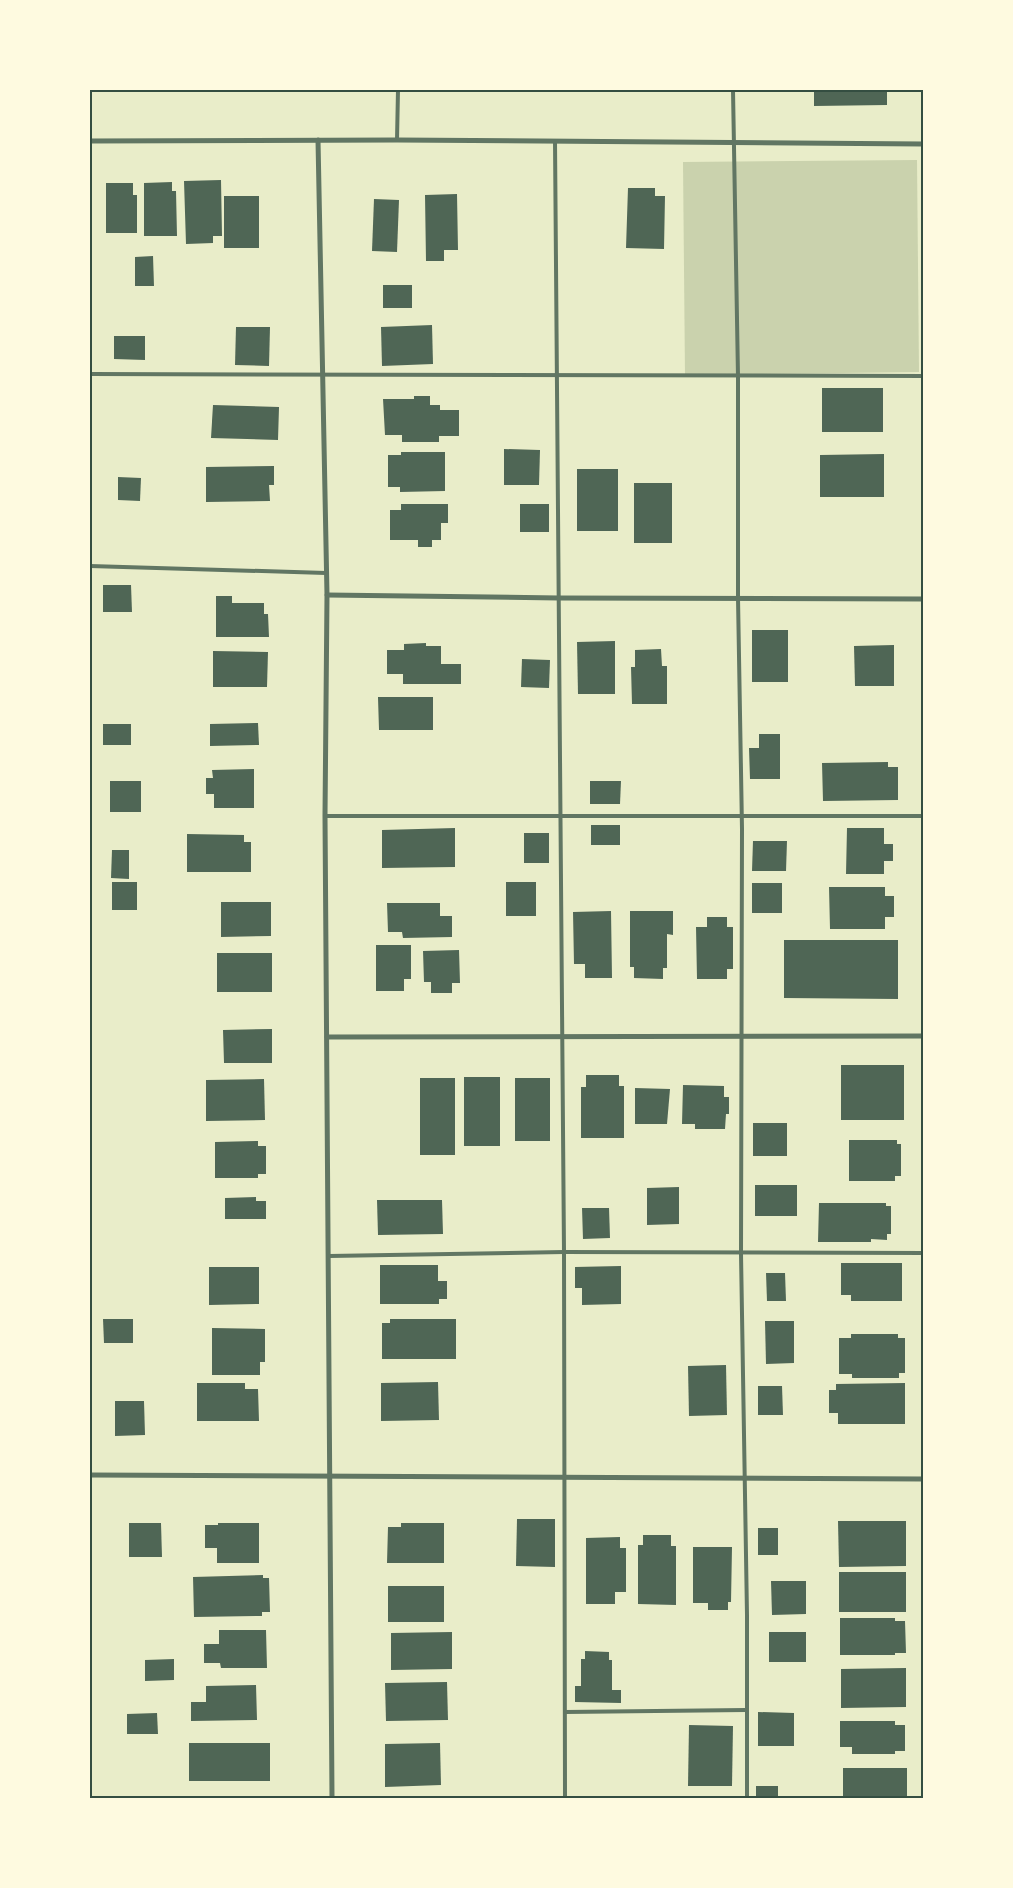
<svg xmlns="http://www.w3.org/2000/svg" width="1013" height="1888" font-family="'Noto Serif',serif">
	<rect width="100%" height="100%" fill="#e9edc9"/>
	<!-- green -->
	<path fill="#cad2ad" d="M917,160l2,212 -234,3 -2,-213z"/>
	<!-- building -->
	<g fill="#4f6655">
		<rect x="519" y="90" width="37" height="2"/>
		<path d="M814,90h73v15l-73,1z"/>
		<path d="M221,180l1,56h-9v7l-27,1 -2,-63z"/>
		<path d="M172,182v9h4l1,45h-33v-53z"/>
		<path d="M106,183h27v12h4v38h-31z"/>
		<path d="M628,188h27v8h10l-1,53 -38,-1z"/>
		<path d="M457,194l1,56h-14v11h-18l-1,-66z"/>
		<rect x="224" y="196" width="35" height="52"/>
		<path d="M374,199l25,1 -2,52 -25,-1z"/>
		<path d="M153,256l1,30h-19v-29z"/>
		<rect x="383" y="285" width="29" height="23"/>
		<path d="M432,325l1,39 -51,2 -1,-39z"/>
		<path d="M236,327h34l-1,39 -34,-1z"/>
		<path d="M114,336h31v24l-31,-1z"/>
		<rect x="822" y="388" width="61" height="44"/>
		<path d="M414,396h16v9h10v5h19v26h-20v6h-37v-7h-17l-2,-36h31z"/>
		<path d="M213,405l66,2 -1,33 -67,-2z"/>
		<path d="M504,449l36,1 -1,35h-35z"/>
		<path d="M401,452h44v39l-45,1v-5h-12v-32h13z"/>
		<path d="M884,454v43h-64v-42z"/>
		<path d="M274,466v19h-5l1,16 -64,1v-35z"/>
		<rect x="577" y="469" width="41" height="62"/>
		<path d="M118,477l23,1 -1,23 -22,-1z"/>
		<rect x="634" y="483" width="38" height="60"/>
		<path d="M401,504h47v19h-7v17h-9v7h-14v-7h-28v-30h11z"/>
		<rect x="520" y="504" width="29" height="28"/>
		<path d="M103,585h28l1,27h-29z"/>
		<path d="M216,596h16v7h32v11h4l1,23h-53z"/>
		<rect x="752" y="630" width="36" height="52"/>
		<path d="M615,641v53h-37l-1,-52z"/>
		<path d="M426,643v3h15v18h20v20h-58v-10h-16v-24h17v-6z"/>
		<path d="M894,645v41h-39l-1,-40z"/>
		<path d="M661,649l1,17h5v38h-35l-1,-37h4v-17z"/>
		<path d="M213,651l55,1 -1,35h-54z"/>
		<path d="M522,659l28,1 -1,28 -28,-1z"/>
		<path d="M378,697h55v33h-54z"/>
		<path d="M258,723l1,22 -49,1v-22z"/>
		<rect x="103" y="724" width="28" height="21"/>
		<path d="M759,734h21v45h-30l-1,-31h10z"/>
		<path d="M888,762v5h10v33l-75,1 -1,-38z"/>
		<path d="M254,769v39h-40v-14h-8v-16h7l-1,-8z"/>
		<rect x="110" y="781" width="31" height="31"/>
		<path d="M590,781h31l-1,23h-30z"/>
		<rect x="591" y="825" width="29" height="20"/>
		<path d="M455,828v39l-73,1v-38z"/>
		<path d="M847,828h37v16h9v17h-9v13h-38z"/>
		<rect x="524" y="833" width="25" height="30"/>
		<path d="M187,834l57,1v7h7v30h-64z"/>
		<path d="M753,841h34l-1,30h-34z"/>
		<path d="M112,850h17v29l-18,-1z"/>
		<rect x="112" y="882" width="25" height="28"/>
		<rect x="506" y="882" width="30" height="34"/>
		<rect x="752" y="883" width="30" height="30"/>
		<path d="M829,887h56v9h9v21h-9v12h-55z"/>
		<path d="M221,902h50v34l-50,1z"/>
		<path d="M387,903h53v13h12v21l-49,1 -1,-6h-14z"/>
		<path d="M611,911l1,67h-27v-14h-11l-1,-52z"/>
		<path d="M630,911h43v24l-6,-1v34h-4v11l-29,-1v-11h-4z"/>
		<path d="M707,917h20v10h6v42h-6v10h-30l-1,-52h11z"/>
		<path d="M784,940h114v59l-114,-1z"/>
		<path d="M376,945h35v34h-7v12h-28z"/>
		<path d="M459,950l1,33h-8v10h-21v-11h-7l-1,-31z"/>
		<rect x="217" y="953" width="55" height="39"/>
		<path d="M272,1029v34h-48l-1,-33z"/>
		<rect x="841" y="1065" width="63" height="55"/>
		<path d="M586,1075h33v11h5v52h-43v-51h5z"/>
		<rect x="464" y="1077" width="36" height="69"/>
		<rect x="420" y="1078" width="35" height="77"/>
		<rect x="515" y="1078" width="35" height="63"/>
		<path d="M264,1079l1,41 -59,1v-41z"/>
		<path d="M683,1085l41,1v11h5v17h-3l-1,15h-30v-5h-13z"/>
		<path d="M635,1088l35,1 -3,35h-32z"/>
		<rect x="753" y="1123" width="34" height="33"/>
		<path d="M849,1140h48v4h4v32h-6v5h-46z"/>
		<path d="M258,1141v5h8v28h-8v4h-43v-36z"/>
		<rect x="755" y="1185" width="42" height="31"/>
		<path d="M679,1187v37l-32,1v-37z"/>
		<path d="M256,1197v4h10v18h-41v-21z"/>
		<path d="M377,1200h65l1,34 -65,1z"/>
		<path d="M819,1203h67v3h5v28h-4v6l-16,-1v3h-53z"/>
		<path d="M582,1208h27l1,30 -27,1z"/>
		<path d="M841,1263h61v38h-51v-6h-10z"/>
		<path d="M380,1265h58v16h9v18h-8v5h-59z"/>
		<path d="M621,1266v38l-39,1v-17h-7v-21z"/>
		<path d="M209,1267h50v37l-50,1z"/>
		<path d="M766,1273h19l1,28h-19z"/>
		<path d="M103,1319h30v24h-29z"/>
		<path d="M390,1319h66v40h-74v-36h8z"/>
		<path d="M765,1321h29v42l-28,1z"/>
		<path d="M212,1328l53,1v33h-5v13h-48z"/>
		<path d="M851,1334h47v4h7v35h-6v5h-47v-4h-13v-36h12z"/>
		<path d="M726,1365l1,50 -38,1 -1,-50z"/>
		<path d="M438,1382l1,38 -58,1v-38z"/>
		<path d="M197,1383h48v6h13l1,32h-62z"/>
		<path d="M905,1383v41h-67v-11h-9v-23h7v-6z"/>
		<path d="M758,1386h24l1,29h-25z"/>
		<path d="M115,1401h29l1,34 -30,1z"/>
		<path d="M517,1519h38v48l-39,-1z"/>
		<path d="M838,1521h68v45l-67,1z"/>
		<path d="M129,1523h32l1,34h-33z"/>
		<path d="M218,1523h41v40h-42v-15h-12v-23h13z"/>
		<path d="M401,1523h43v40h-57l1,-36h13z"/>
		<rect x="758" y="1528" width="20" height="27"/>
		<path d="M643,1535h28v11h5v59l-38,-1v-59h5z"/>
		<path d="M620,1537v11h6v44h-11v12h-29v-66z"/>
		<path d="M693,1547h39l-1,55h-3v8h-20v-7h-15z"/>
		<rect x="839" y="1572" width="67" height="40"/>
		<path d="M263,1575v3h6l1,34h-8v4l-68,1 -1,-40z"/>
		<path d="M771,1581h35v33l-34,1z"/>
		<rect x="388" y="1586" width="56" height="36"/>
		<path d="M840,1618h55v3h10l1,32h-11v2h-55z"/>
		<path d="M219,1630h47l1,38h-46l-1,-5h-16v-19h15z"/>
		<path d="M452,1632v37l-61,1v-37z"/>
		<rect x="769" y="1632" width="37" height="30"/>
		<path d="M585,1651l24,1v8h3v30h9v13l-46,-1v-16h6v-27h4z"/>
		<path d="M174,1659v21l-29,1v-21z"/>
		<path d="M906,1668v39l-65,1v-39z"/>
		<path d="M447,1682l1,38 -62,1 -1,-38z"/>
		<path d="M256,1685l1,35 -66,1v-19h15v-16z"/>
		<path d="M758,1712l36,1v33h-36z"/>
		<path d="M157,1713l1,21h-31v-20z"/>
		<path d="M840,1721h55v4h10v26h-10v3h-43v-7h-12z"/>
		<path d="M689,1725l44,1 -1,60h-44z"/>
		<rect x="189" y="1743" width="81" height="38"/>
		<path d="M440,1743l1,42 -56,2v-43z"/>
		<rect x="843" y="1768" width="64" height="30"/>
		<rect x="756" y="1786" width="22" height="12"/>
	</g>
	<g fill="none" stroke-linecap="round" stroke-linejoin="round">
		<!-- service -->
		<g stroke="#617663" stroke-width="4">
			<path d="M733,90l5,286v222l4,231 -1,425 6,361v183"/>
			<path d="M397,140l1,-50"/>
			<path d="M555,141l9,1111 1,546"/>
			<path d="M90,374l833,2"/>
			<path d="M90,566l236,7"/>
			<path d="M325,816h598"/>
			<path d="M329,1256l235,-4 359,1"/>
			<path d="M565,1712l181,-2"/>
		</g>
		<!-- minor -->
		<g stroke="#617663" stroke-width="5">
			<path d="M318,140l9,455 -2,221 7,982"/>
			<path d="M90,141l307,-1 526,4"/>
			<path d="M327,595l232,3 364,1"/>
			<path d="M327,1037l596,-1"/>
			<path d="M90,1475l833,4"/>
		</g>
	</g>
	<!-- border -->
	<rect width="1013" height="1888" fill="none" stroke="#fefae0" stroke-width="182"/>
	<rect x="91" y="91" width="831" height="1706" fill="none" stroke="#344e41" stroke-width="2"/>
</svg>
